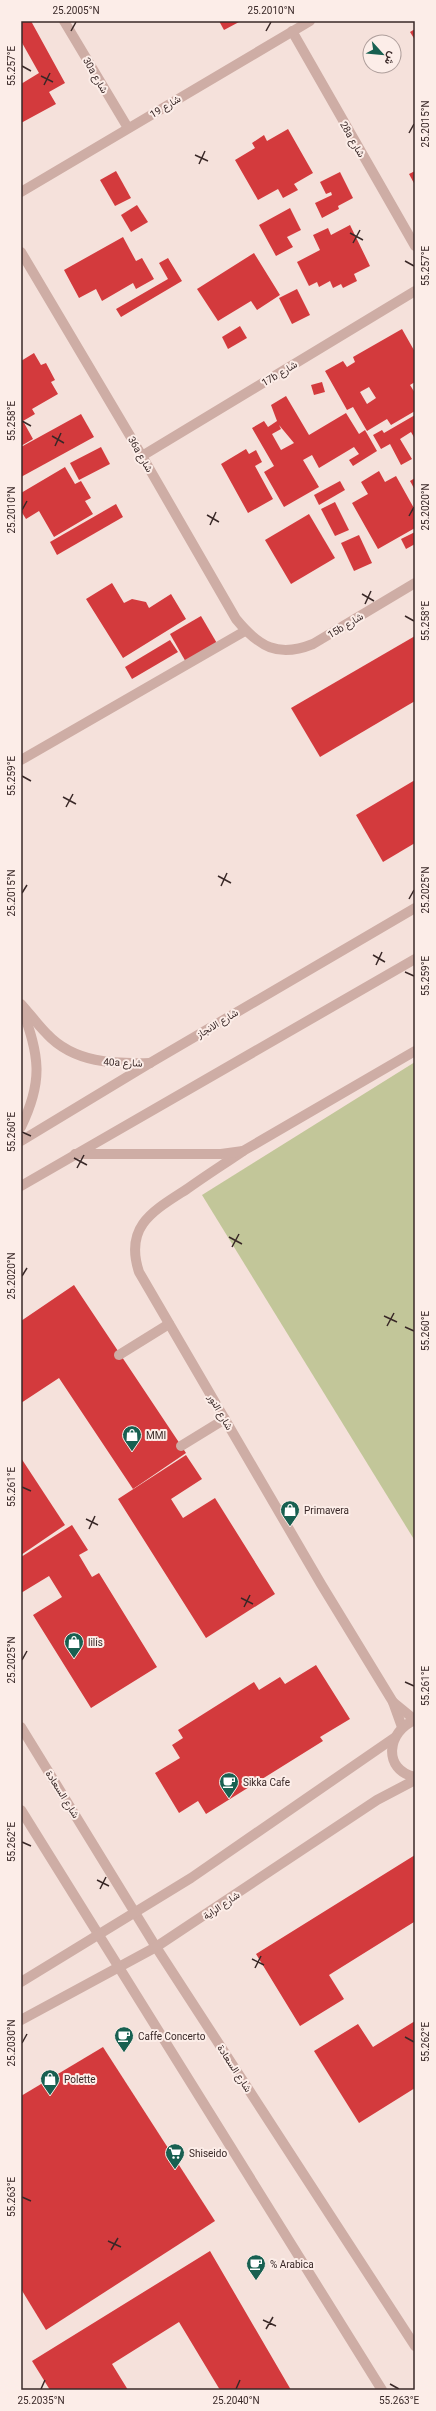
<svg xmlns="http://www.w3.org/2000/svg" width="436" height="2411" font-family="Roboto,Vazirmatn,sans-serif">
	<rect width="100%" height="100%" fill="#f5e1db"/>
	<!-- green -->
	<path fill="#c2c699" d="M415,1062v479l-213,-346z"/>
	<!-- building -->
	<g fill="#d33a3d" fill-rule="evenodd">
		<path d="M21,21h10l34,62 -16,9 7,12 -35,19v-39l18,-11 -18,-32z"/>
		<path d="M219,21h19l1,1 -15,8z"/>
		<path d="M415,29v11l-5,-8z"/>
		<path d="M288,129l25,44 -19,11 4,6 -15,8 -5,-9 -20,11 -23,-40 20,-12 -3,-5 12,-8 3,6z"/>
		<path d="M116,171l15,27 -16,8 -15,-26z"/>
		<path d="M415,171v14l-6,-11z"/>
		<path d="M340,172l13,26 -15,8 1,3 -17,9 -7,-15 17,-8 -1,-3 -5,2 -6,-12z"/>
		<path d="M137,205l11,17 -17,10 -10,-17z"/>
		<path d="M290,208l11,22 -14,7 6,10 -17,9 -17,-31z"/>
		<path d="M350,225l20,41 -16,8 3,7 -14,7 -2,-4 -8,4 -3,-7 -11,6 -2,-5 -8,4 -12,-24 23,-12 -7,-15 15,-7 3,7z"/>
		<path d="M123,237l13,24 6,-3 12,21 -18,10 -3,-6 -31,18 -6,-12 -17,9 -15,-28z"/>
		<path d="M254,253l26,42 -23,15 -6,-9 -33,20 -21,-32z"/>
		<path d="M168,258l14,23 -61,36 -5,-8 52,-30 -9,-16z"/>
		<path d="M297,289l13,26 -18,9 -13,-26z"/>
		<path d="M240,326l7,12 -19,11 -6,-12z"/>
		<path d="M402,329l13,23v30l-5,3 5,8v18l-24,14 -4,-6 -20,12 -14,-24 -6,3 -22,-39 18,-10 4,6 8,-5 -2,-5zM369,387l7,11 -9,6 -7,-12z"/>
		<path d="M34,353l7,12 5,-2 9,17 -4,2 7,12 -26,15 3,5 -12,7 10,18 -12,7v-85z"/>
		<path d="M322,382l3,10 -11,3 -3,-10z"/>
		<path d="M286,396l23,39 37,-22 13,21 6,-4 12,21 -24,15 -4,-6 10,-6 -5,-7 -35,21 -7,-13 -9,5 16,27 -35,20 -20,-35 10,-6 -22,-38 12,-7 4,6 9,-6 -6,-16zM279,425l15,18 -13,7 -9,-16 9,-5z"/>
		<path d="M81,414l13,23 -73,40v-30z"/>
		<path d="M415,415v24l-4,-7 -11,7 12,20 -11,6 -11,-21 -9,5 -8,-14 9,-5 2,3z"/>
		<path d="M101,447l9,17 -31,16 -9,-17z"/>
		<path d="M246,449l3,5 7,-4 6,12 -7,4 18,33 -25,14 -27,-49z"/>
		<path d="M65,467l10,17 6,-3 10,17 -6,3 8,13 -39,23 -15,-26 -13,8 -5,-8v-18z"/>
		<path d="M379,471l6,11 11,-6 19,34v18l-37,21 -26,-46 16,-9 -7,-12z"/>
		<path d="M415,478v12l-5,-9z"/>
		<path d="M340,481l5,9 -26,15 -5,-10z"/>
		<path d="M335,502l14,28 -14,6 -14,-27z"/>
		<path d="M116,504l7,13 -66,38 -7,-13z"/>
		<path d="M309,514l26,44 -44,26 -26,-44z"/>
		<path d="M415,532v12l-9,5 -5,-10z"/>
		<path d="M359,535l13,28 -18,8 -13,-28z"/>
		<path d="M112,583l12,20 8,-4 14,3 3,6 22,-14 15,25 -63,39 -37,-59z"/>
		<path d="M201,616l17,29 -31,19 -17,-30z"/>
		<path d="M415,636v65l-95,56 -29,-49z"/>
		<path d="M170,640l8,12 -46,27 -7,-12z"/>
		<path d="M415,780v63l-32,19 -27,-47z"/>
		<path d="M74,1285l112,168 -53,36 -74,-111 -38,25v-82z"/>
		<path d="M186,1455l16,24 -31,20 12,19 32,-20 60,96 -69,44 -88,-139z"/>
		<path d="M21,1458l44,67 -44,30z"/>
		<path d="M72,1525l16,25 -9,5 13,22 7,-4 58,94 -66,41 -58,-93 29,-18 -13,-21 -28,17v-36z"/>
		<path d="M316,1665l34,54 -30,18 3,4 -117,73 -8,-13 -19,12 -24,-40 25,-15 -8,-13 11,-7 -5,-8 76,-48 5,8 21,-13 5,7z"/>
		<path d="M415,1855v69l-1,-2 -85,53 15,24 -44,27 -44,-72z"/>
		<path d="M415,2021v67l-56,35 -45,-72 44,-27 15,23z"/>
		<path d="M103,2047l112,174 -169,109 -25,-41v-193z"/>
		<path d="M210,2251l81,139h-71l-41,-68 -67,42 16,26h-78l-18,-29z"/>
	</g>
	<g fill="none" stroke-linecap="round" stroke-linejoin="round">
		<!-- service -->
		<g stroke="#ceada5" stroke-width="10">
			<path d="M21,760l224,-129"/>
			<path d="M119,1355l50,-31"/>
			<path d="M181,1446l44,-27"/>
		</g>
		<!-- minor -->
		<g stroke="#ceada5" stroke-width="10">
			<path d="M64,21l64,107"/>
			<path d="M292,31l123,215"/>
			<path d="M21,192l289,-171"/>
			<path d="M21,252l121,204 94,163c23,28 42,39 77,25l102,-61"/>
			<path d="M142,456l273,-165"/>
			<path d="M21,1004c9,10 17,21 26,30 27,29 67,30 103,29"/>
			<path d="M21,1127c23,-47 18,-71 1,-119"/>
			<path d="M243,1151c-19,13 -38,25 -56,38 -34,22 -63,37 -48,83l182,312 72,118 9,25"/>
			<path d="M75,1154h146l22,-3 172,-100"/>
			<path d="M393,1702l22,18"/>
			<path d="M415,1720c-28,11 -33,50 0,57"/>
			<path d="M21,1727l135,220 259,399"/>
			<path d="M21,1810l361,580"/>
			<path d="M21,1982l170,-104 203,-140"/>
			<path d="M21,2020l135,-73 221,-147 38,-20"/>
		</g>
		<!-- tertiary -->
		<g stroke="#ceada5" stroke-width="10">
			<path d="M21,1141l129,-78 265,-155"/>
			<path d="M21,1186l394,-227"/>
		</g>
	</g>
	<!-- ticks -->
	<path fill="none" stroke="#392827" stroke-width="1.5" d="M71,31l5,-9M266,31l5,-9M22,66l9,5M41,76l12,6M44,85l6,-12M409,133l5,-9M195,155l13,6M199,164l6,-13M350,233l13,7M353,243l7,-13M405,261l9,5M22,421l9,5M52,436l12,7M55,446l6,-13M22,510l5,-9M207,515l12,7M409,516l5,-9M210,525l6,-13M362,594l12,7M365,604l6,-13M405,616l9,5M22,776l9,5M63,797l13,7M66,807l7,-13M218,876l13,7M221,886l6,-13M22,893l5,-8M409,899l5,-9M373,955l12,7M376,965l6,-13M405,972l9,4M22,1132l9,4M74,1158l13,7M77,1168l7,-13M229,1237l13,7M232,1247l7,-13M22,1276l5,-8M384,1316l13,6M387,1326l7,-13M405,1327l9,4M22,1487l9,4M86,1519l12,6M89,1529l6,-13M241,1598l12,6M244,1607l6,-12M22,1660l5,-9M405,1682l9,4M22,1842l9,4M97,1880l12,6M100,1889l6,-12M252,1959l12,6M255,1968l6,-12M405,2037l9,5M22,2043l5,-9M22,2197l9,4M108,2241l13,6M111,2250l7,-12M263,2320l13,6M266,2329l7,-12M390,2384l9,5M41,2389l4,-9M236,2389l4,-9"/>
	<!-- icons -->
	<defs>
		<symbol id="shop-pin" viewBox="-11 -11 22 30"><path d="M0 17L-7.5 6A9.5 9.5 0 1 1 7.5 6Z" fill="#186051" stroke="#fcede8"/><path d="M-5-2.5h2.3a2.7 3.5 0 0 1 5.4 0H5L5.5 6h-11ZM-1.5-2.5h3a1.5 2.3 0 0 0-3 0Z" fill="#fff"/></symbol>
		<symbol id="cafe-pin" viewBox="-11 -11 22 30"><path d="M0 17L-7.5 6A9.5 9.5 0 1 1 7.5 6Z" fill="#186051" stroke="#fcede8"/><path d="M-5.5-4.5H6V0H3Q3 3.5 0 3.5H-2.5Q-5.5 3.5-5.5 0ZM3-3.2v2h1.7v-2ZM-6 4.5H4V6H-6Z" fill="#fff"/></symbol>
		<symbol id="supermarket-pin" viewBox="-11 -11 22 30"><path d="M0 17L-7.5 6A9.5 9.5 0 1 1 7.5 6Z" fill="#186051" stroke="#fcede8"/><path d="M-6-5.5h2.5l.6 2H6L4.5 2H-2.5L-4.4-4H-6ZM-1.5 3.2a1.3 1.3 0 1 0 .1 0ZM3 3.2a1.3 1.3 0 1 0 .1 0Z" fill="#fff"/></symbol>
	</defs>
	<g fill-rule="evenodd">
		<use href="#shop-pin" x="121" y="1424" width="22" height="30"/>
		<use href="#shop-pin" x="279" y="1499" width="22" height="30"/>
		<use href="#shop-pin" x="63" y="1631" width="22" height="30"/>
		<use href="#cafe-pin" x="218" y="1771" width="22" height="30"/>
		<use href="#cafe-pin" x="113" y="2025" width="22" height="30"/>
		<use href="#shop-pin" x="39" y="2068" width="22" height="30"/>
		<use href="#supermarket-pin" x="164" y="2142" width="22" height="30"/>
		<use href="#cafe-pin" x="245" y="2253" width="22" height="30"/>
	</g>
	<g text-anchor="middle" stroke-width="4" stroke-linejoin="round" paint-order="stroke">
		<!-- street labels -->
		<g font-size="10" fill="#392827" stroke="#fcede8">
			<text transform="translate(96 75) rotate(60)" y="4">30a شارع</text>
			<text transform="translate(165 106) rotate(-31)" y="4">شارع 19</text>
			<text transform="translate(353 139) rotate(60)" y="4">28a شارع</text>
			<text transform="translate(279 373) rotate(-31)" y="4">17b شارع</text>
			<text transform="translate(141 454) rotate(60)" y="4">36a شارع</text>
			<text transform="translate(345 625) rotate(-31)" y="4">15b شارع</text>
			<text transform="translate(217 1023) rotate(-31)" y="4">شارع الانجاز</text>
			<text transform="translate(123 1062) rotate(2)" y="4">40a شارع</text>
			<text transform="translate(221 1412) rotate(60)" y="4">شارع النور</text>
			<text transform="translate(63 1794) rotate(58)" y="4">شارع السعادة</text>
			<text transform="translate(221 1905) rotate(-34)" y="4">شارع الراية</text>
			<text transform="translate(235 2068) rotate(57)" y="4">شارع السعادة</text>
		</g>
		<!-- poi labels -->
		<g font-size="10" fill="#392827" stroke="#fcede8" text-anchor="start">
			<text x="146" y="1439">MMI</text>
			<text x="304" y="1514">Primavera</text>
			<text x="88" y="1646">lilis</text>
			<text x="243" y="1786">Sikka Cafe</text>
			<text x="138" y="2040">Caffe Concerto</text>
			<text x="64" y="2083">Polette</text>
			<text x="189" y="2157">Shiseido</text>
			<text x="270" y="2268">% Arabica</text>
		</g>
	</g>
	<!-- border -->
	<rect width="436" height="2411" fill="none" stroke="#fcede8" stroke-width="44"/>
	<!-- north arrow -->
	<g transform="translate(382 54) rotate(117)"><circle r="19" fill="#fcede8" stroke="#ae9e9b"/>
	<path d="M0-3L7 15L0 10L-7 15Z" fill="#186051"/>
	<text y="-6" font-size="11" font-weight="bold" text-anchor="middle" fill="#392827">ش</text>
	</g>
	<rect x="22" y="22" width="392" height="2367" fill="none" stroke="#392827" stroke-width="1.5"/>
	<g font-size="10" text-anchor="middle" fill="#392827">
		<text x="76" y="14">25.2005°N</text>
		<text x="271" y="14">25.2010°N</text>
		<text transform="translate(11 66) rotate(-90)" y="4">55.257°E</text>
		<text transform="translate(425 124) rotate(-90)" y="4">25.2015°N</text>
		<text transform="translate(425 266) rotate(-90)" y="4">55.257°E</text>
		<text transform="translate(11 421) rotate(-90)" y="4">55.258°E</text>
		<text transform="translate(425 507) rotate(-90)" y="4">25.2020°N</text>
		<text transform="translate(11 510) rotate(-90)" y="4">25.2010°N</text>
		<text transform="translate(425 621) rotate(-90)" y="4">55.258°E</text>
		<text transform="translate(11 776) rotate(-90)" y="4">55.259°E</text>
		<text transform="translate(425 890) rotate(-90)" y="4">25.2025°N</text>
		<text transform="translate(11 893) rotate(-90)" y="4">25.2015°N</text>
		<text transform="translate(425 976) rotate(-90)" y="4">55.259°E</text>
		<text transform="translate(11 1132) rotate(-90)" y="4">55.260°E</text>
		<text transform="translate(11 1276) rotate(-90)" y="4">25.2020°N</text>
		<text transform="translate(425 1331) rotate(-90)" y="4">55.260°E</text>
		<text transform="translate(11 1487) rotate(-90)" y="4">55.261°E</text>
		<text transform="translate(11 1660) rotate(-90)" y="4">25.2025°N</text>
		<text transform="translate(425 1686) rotate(-90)" y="4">55.261°E</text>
		<text transform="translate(11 1842) rotate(-90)" y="4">55.262°E</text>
		<text transform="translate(425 2042) rotate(-90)" y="4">55.262°E</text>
		<text transform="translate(11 2043) rotate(-90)" y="4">25.2030°N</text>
		<text transform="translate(11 2197) rotate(-90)" y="4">55.263°E</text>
		<text x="41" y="2404">25.2035°N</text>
		<text x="236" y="2404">25.2040°N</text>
		<text x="399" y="2404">55.263°E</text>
	</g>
</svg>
